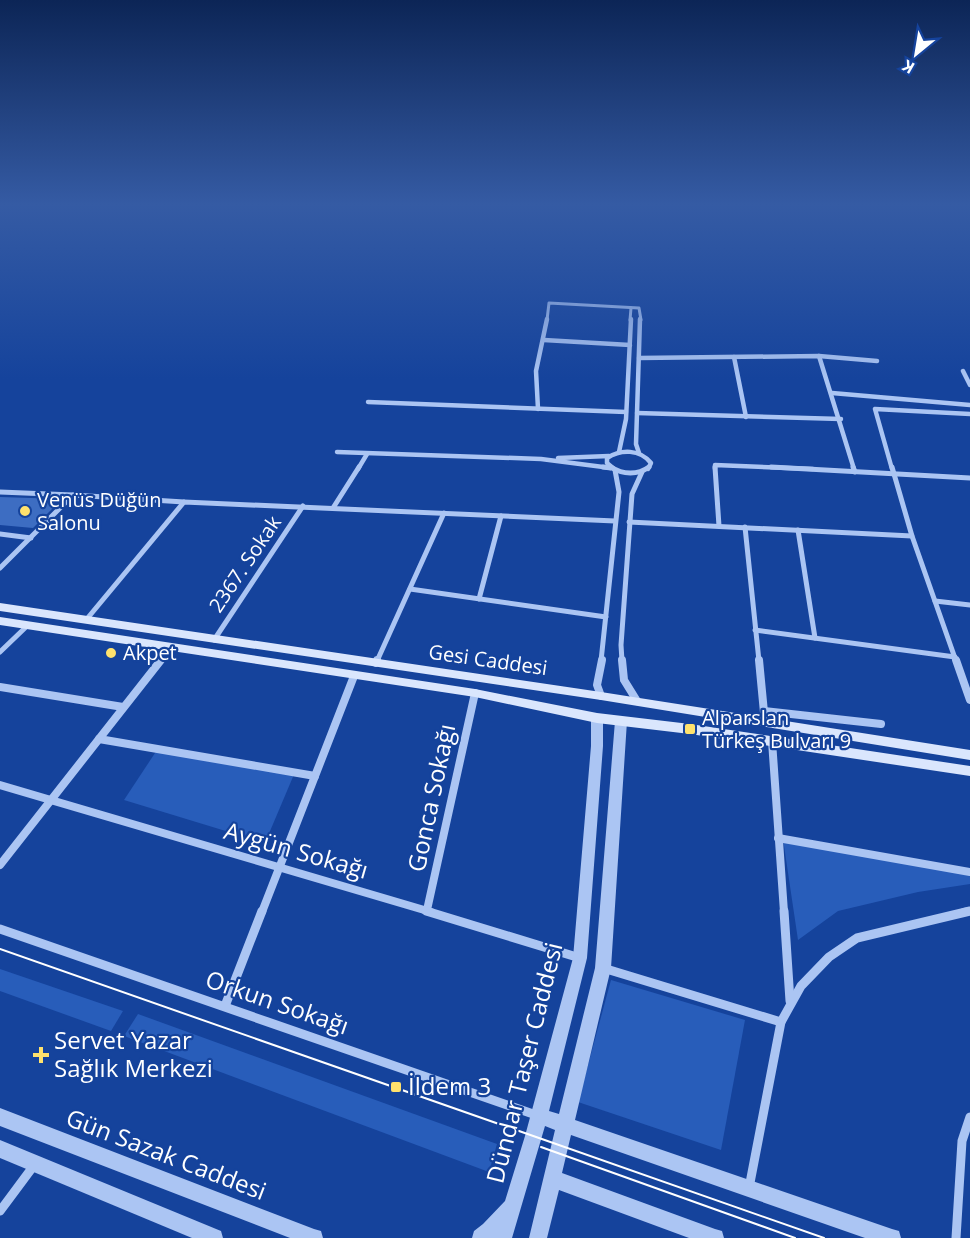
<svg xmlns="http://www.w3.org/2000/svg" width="970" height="1238" font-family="'Open Sans',sans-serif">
	<rect width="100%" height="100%" fill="#15439c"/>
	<!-- green -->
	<g fill="#285dba">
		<path d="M157,750l138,22 -30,71 -141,-43z"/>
		<path d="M783,839l187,36v9l-52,8 -80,19 -40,29z"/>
		<path d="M0,969l123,42 -12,20 -111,-40z"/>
		<path d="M611,980l134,40 -24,130 -143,-48z"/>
		<path d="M138,1014l359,130 -8,28 -365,-136z"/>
	</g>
	<!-- building -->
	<path fill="#3d6dc2" d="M0,497l62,2 -29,29 -33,-3z"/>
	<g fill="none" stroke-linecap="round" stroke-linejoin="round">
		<!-- minor-far4 -->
		<g stroke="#abc5f3" stroke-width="3">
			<path d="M547,320l2,-17 90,5 2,12"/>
			<path d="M630,320l1,-12"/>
		</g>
		<!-- minor-far3 -->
		<g stroke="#abc5f3" stroke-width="4.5">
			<path d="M544,340l86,5"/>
			<path d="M819,356l35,113"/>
			<path d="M734,357l12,60"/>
			<path d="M639,358l180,-2 58,5"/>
			<path d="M963,371l7,14"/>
			<path d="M832,393l138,12"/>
			<path d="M368,402l258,10"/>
			<path d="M538,409l-2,-38 11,-52"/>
			<path d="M637,413l204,6"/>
			<path d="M337,452l204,7 70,9"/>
			<path d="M619,452l7,-33 5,-100"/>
			<path d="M639,453l-3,-9 4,-125"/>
			<path d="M558,458l51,-2"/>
			<path d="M358,469l9,-15"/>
			<path d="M614,469l-7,-6v-5c14,-9 33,-9 44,5l-3,6"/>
			<path d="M715,469v-4l98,4"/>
			<path d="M892,469l-17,-60 95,5"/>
		</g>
		<!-- minor-far2 -->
		<g stroke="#abc5f3" stroke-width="5">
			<path d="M603,467l8,1"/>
			<path d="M611,467c12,8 27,8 38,0"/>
			<path d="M715,467l4,59"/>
			<path d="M771,467l199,11"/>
			<path d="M853,467l2,5"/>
			<path d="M892,467l20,69 44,125"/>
			<path d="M0,492l73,3"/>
			<path d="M333,508l26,-41"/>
			<path d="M629,522l283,14"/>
			<path d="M745,527l14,134"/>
			<path d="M798,530l17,108"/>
			<path d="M0,534l31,4"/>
			<path d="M0,568l73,-73 111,7"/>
			<path d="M410,589l196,28"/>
			<path d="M479,599l22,-83"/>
			<path d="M935,601l35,4"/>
			<path d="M86,620l98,-118 431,19"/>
			<path d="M755,630l200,27"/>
			<path d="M214,640l89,-134"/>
			<path d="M0,652l27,-26"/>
			<path d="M159,661l11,-13"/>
			<path d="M377,661l67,-148"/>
			<path d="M601,661l18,-169 -4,-22"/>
			<path d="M622,661l-1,-16 11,-151 10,-22"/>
		</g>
		<!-- minor-far1 -->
		<g stroke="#abc5f3" stroke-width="8">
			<path d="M622,660l2,20 13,21"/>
			<path d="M759,660l6,63"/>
			<path d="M956,660l14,40"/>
			<path d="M376,663l1,-3"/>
			<path d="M0,687l123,20"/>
			<path d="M601,696l-4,-11 5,-25"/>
			<path d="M764,711l117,13"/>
			<path d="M99,739l216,37"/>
			<path d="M772,741l12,171"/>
			<path d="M0,785l431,127"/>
			<path d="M778,838l192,34"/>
			<path d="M0,865l161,-205"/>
			<path d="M427,910l48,-217"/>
			<path d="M262,912l92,-236"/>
			<path d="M964,912l6,-1"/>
		</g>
		<!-- minor -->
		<g stroke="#abc5f3" stroke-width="9">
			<path d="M426,911l154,47"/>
			<path d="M784,911l6,90"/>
			<path d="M0,929l536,186"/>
			<path d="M603,968l178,54"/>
			<path d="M225,1006l37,-95"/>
			<path d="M749,1188l32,-166 20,-36 28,-29 28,-19 113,-27"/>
			<path d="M0,1211l35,-47"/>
			<path d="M956,1238l6,-97 8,-24"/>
		</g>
		<!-- tertiary -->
		<g fill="#abc5f3" fill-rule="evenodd">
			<path d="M597,714l4,1 2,3v28l-16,212 -38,153 10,3 36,-146 20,-247 2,-3h8l2,3 -16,247 -36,152 317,109 7,2 2,7h-36l-294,-103 -9,38 153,56 7,2 2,7h-35l-130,-48 -12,48h-18l26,-108 -10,-4 -33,112h-40l2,-7 9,-7 22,-23 20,-65 48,-178 18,-212v-28l2,-3z"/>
			<path d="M0,1108l314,121 7,2 2,7h-33l-290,-112z"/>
			<path d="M0,1140l221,91 2,7h-31l-192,-80z"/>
		</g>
		<!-- secondary -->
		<g fill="#dae6fd" fill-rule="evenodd">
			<path d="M0,603l601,89 369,58v10l-369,-60 -601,-89z"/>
			<path d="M0,617l475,72 122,24 93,11 280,42v10l-280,-42 -93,-11 -122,-26 -475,-72z"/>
		</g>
		<!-- tram -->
		<g stroke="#fff" stroke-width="2">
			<path d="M0,949l824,289"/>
			<path d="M541,1147l254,91"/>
		</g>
	</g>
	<!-- sky -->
	<linearGradient id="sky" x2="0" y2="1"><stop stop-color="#0c2556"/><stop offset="0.54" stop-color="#355ba4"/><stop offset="1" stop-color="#355ba4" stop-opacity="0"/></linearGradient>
	<rect width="970" height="379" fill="url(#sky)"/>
	<!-- markers -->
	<g fill="#ffe26d" stroke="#15439c" stroke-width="2">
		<circle cx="25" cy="511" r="6"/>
		<circle cx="111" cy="653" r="6"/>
		<rect x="684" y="723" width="12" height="12" rx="3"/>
		<path d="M38 1046h6v6h6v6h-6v6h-6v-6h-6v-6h6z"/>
		<rect x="390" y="1081" width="12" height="12" rx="3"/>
	</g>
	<g text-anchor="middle" stroke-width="4.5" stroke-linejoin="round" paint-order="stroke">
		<!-- poi labels -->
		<g font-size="20" fill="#fff" stroke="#15439c" text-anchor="start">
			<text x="37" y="507">Venüs Düğün<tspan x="37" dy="23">Salonu</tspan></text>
			<text x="123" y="660">Akpet</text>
			<text x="702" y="725">Alparslan<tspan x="702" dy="23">Türkeş Bulvarı 9</tspan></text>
		</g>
		<!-- street labels -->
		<g font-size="20" fill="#fff" stroke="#15439c">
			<text transform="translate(245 564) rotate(-56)" y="7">2367. Sokak</text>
			<text transform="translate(488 660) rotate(8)" y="7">Gesi Caddesi</text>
		</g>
		<!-- near-street labels -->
		<g font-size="24" fill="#fff" stroke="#15439c">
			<text transform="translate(432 798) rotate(-78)" y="8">Gonca Sokağı</text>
			<text transform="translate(296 851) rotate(16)" y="8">Aygün Sokağı</text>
			<text transform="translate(277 1003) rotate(19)" y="8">Orkun Sokağı</text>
			<text transform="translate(525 1063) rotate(-76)" y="8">Dündar Taşer Caddesi</text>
			<text transform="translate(166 1155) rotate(21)" y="8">Gün Sazak Caddesi</text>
		</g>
		<!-- near-poi labels -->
		<g font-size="24" fill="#fff" stroke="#15439c" text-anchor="start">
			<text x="54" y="1049">Servet Yazar<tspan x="54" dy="28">Sağlık Merkezi</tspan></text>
			<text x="408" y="1095">İldem 3</text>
		</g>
	</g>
	<!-- north arrow -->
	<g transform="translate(916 54) rotate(210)" stroke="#15439c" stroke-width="4.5" paint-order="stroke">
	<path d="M0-4.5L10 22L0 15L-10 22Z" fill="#ffffff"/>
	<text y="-9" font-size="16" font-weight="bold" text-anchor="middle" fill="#ffffff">K</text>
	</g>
</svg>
